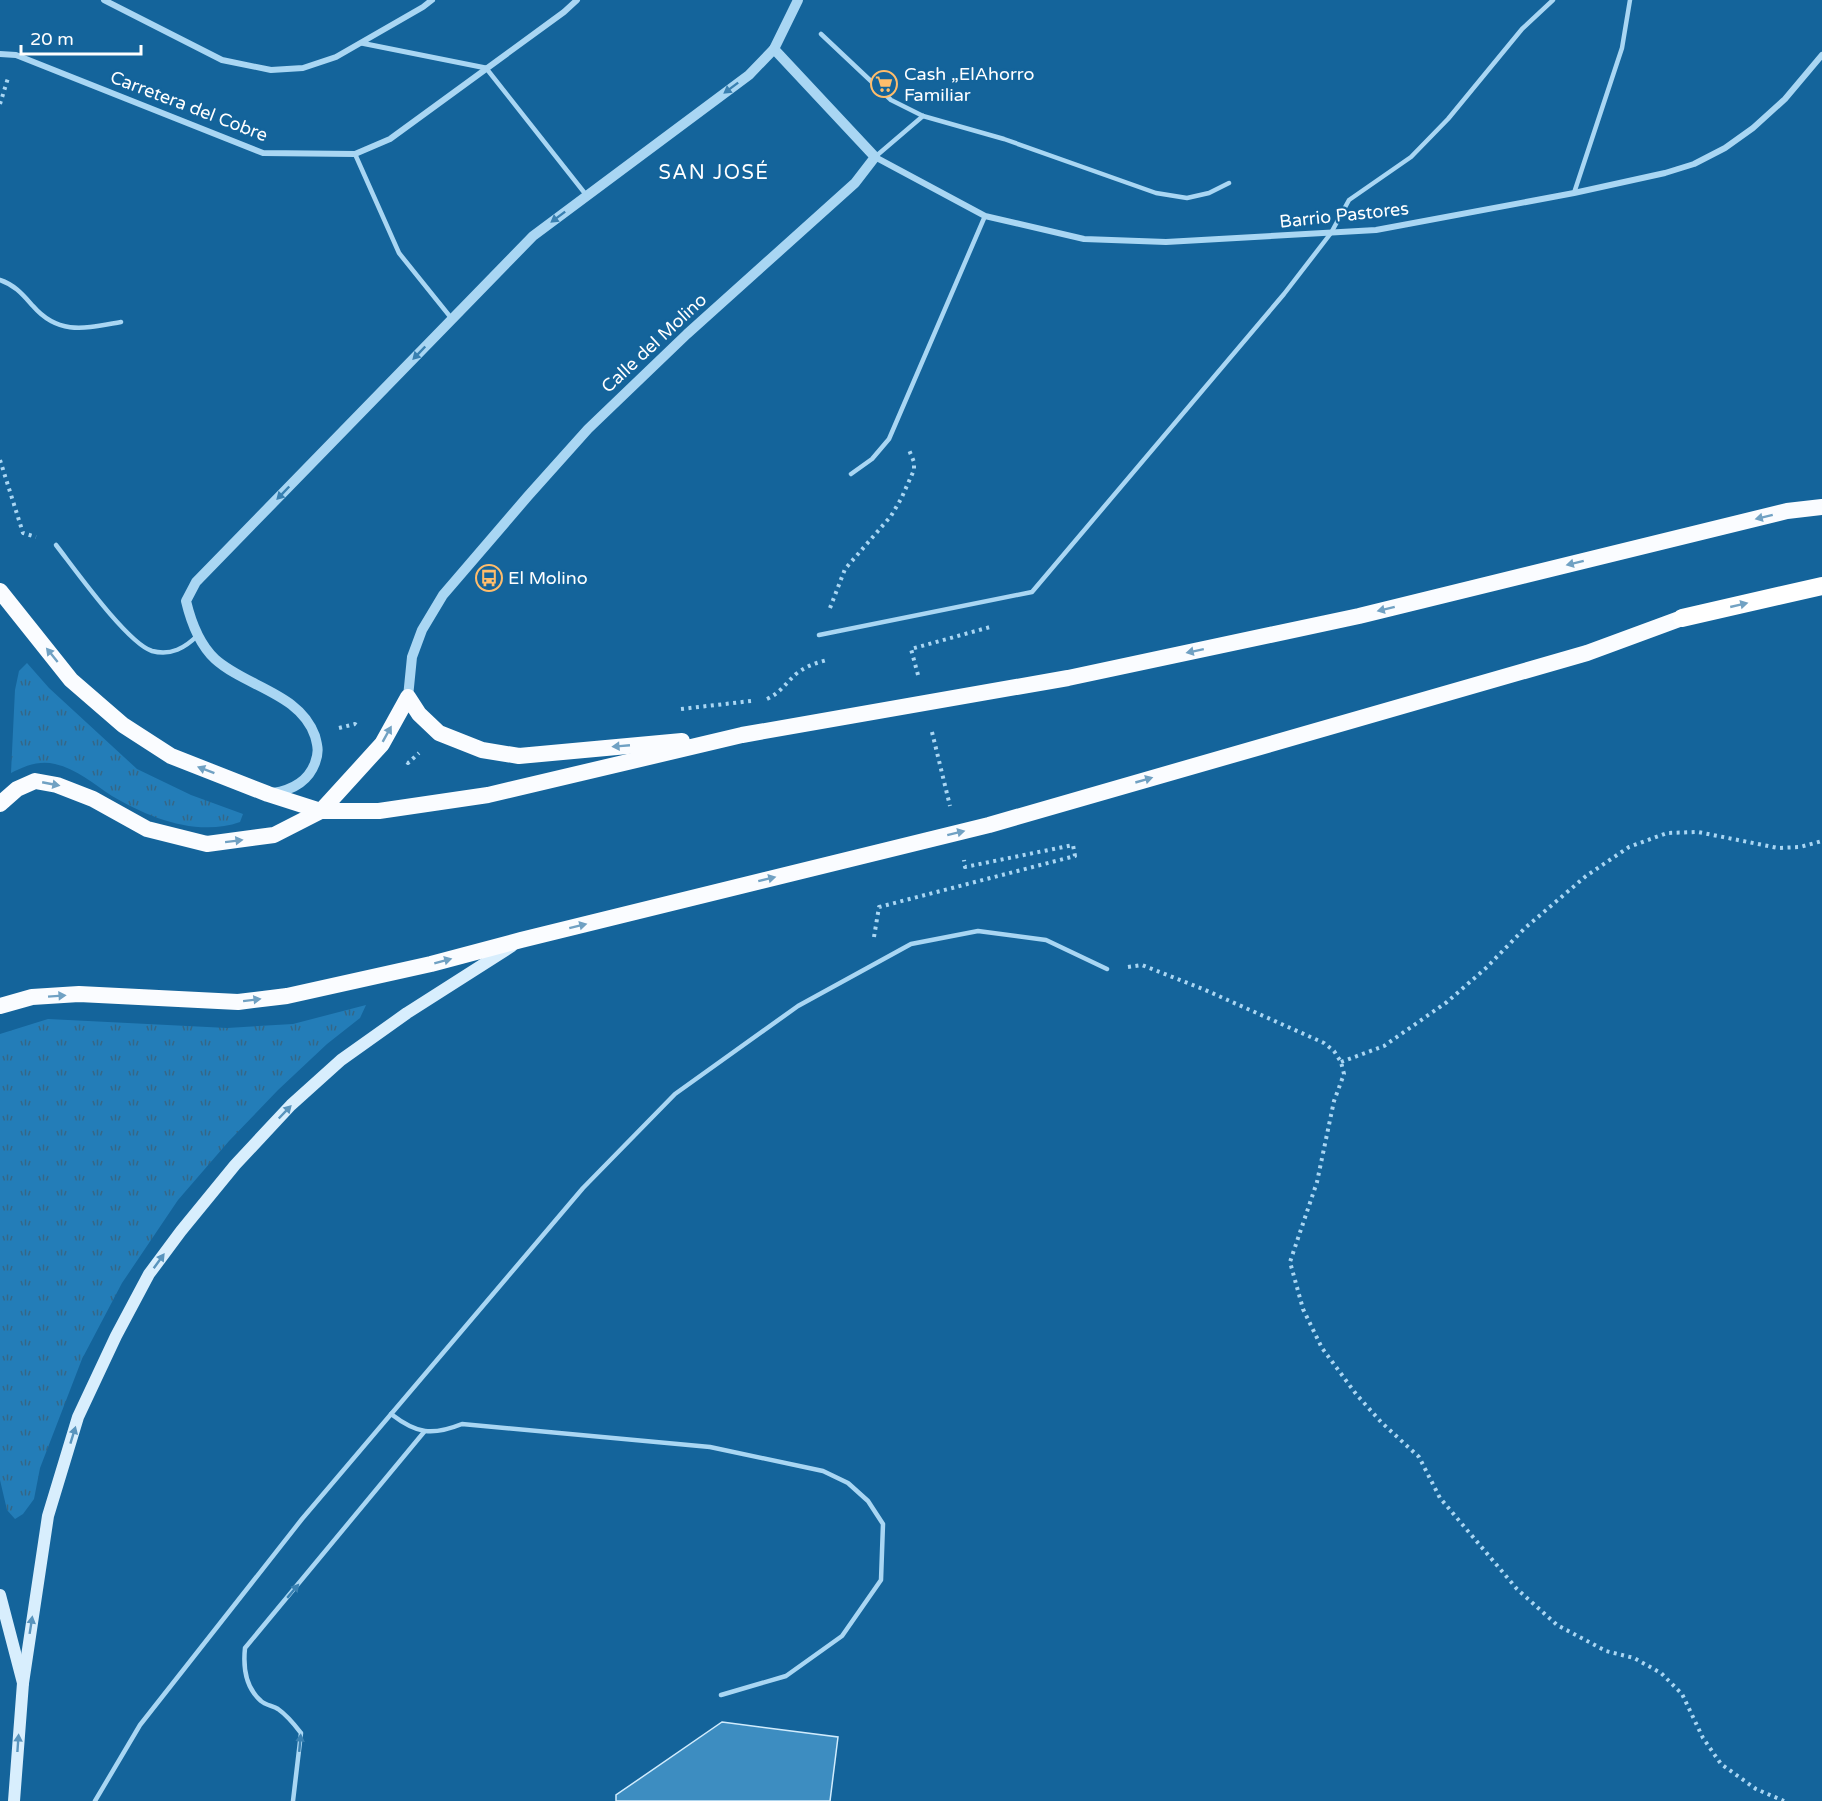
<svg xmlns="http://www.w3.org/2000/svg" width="1822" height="1801" font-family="'Varela Round',sans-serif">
	<defs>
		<pattern id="grass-tufts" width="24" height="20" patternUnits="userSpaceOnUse" patternTransform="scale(1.5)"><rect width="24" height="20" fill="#237db8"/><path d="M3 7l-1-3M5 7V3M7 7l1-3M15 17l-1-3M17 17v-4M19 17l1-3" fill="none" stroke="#356787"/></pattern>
	</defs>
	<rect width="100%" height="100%" fill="#14649b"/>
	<!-- grass -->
	<g fill="url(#grass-tufts)">
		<path d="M27,663l22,25 88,81 54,26 52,19 -3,8c-42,15 -91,-4 -128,-26 -18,-12 -35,-27 -57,-32 -15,-4 -31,2 -44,9l4,-83 4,-19z"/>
		<path d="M366,1005l-6,13 -33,26 -49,46 -49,51 -51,59 -56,83 -40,76 -42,109 -6,31 -11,15 -8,5 -8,-9 -7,-30v-446l48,-15 179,9 66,-4z"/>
	</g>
	<!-- building -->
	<path fill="#3d8dc1" stroke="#d1ecfd" stroke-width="1.5" d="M722,1722l116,15 -8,64h-214v-6z"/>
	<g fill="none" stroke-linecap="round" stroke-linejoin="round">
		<!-- path -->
		<g stroke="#a9d6f3" stroke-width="4" stroke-dasharray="3 4.5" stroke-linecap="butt">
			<path d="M0,104l8,-26"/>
			<path d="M0,460l23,73 13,4"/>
			<path d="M830,608l15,-39 46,-53 10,-17 13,-29v-8l-5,-12"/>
			<path d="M918,675l-7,-26 79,-22"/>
			<path d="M767,699c13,-6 19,-16 29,-25 10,-8 20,-11 31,-14"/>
			<path d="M681,709l70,-8"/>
			<path d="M339,728l16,-4 4,3"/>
			<path d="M932,732l18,74"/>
			<path d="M407,762l1,1 11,-10"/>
			<path d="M874,937l5,-30 196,-51 -2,-11 -108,22 -1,-7"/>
			<path d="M1128,967l14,-2 61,24 121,54 10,8 7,11 3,12 -10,27 -17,81 -27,80 13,47 19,39 34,46 25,28 38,35 21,41 77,91 40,36 49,26 28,7 27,15 21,21 21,44 18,26 35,25 28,12"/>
			<path d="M1341,1062l43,-16 63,-44 39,-34 39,-40 61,-52 43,-29 38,-14 31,-1 80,16 22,-1 22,-6"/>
		</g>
		<!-- service -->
		<g stroke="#a9d6f3" stroke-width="4.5">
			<path d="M821,34l70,66 32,16 81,23 152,54 31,5 22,-5 20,-10"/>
			<path d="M486,68l101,128"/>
			<path d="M355,154l44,99 53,66"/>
			<path d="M875,157l48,-41"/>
			<path d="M1574,193l48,-145 8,-48"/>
			<path d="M0,280c15,5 23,15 33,26 26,30 53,22 88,16"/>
			<path d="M851,474l21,-15 17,-20 96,-223"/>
			<path d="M56,545c18,23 71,98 96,106 19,5 33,-3 46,-16"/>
			<path d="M819,635l213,-43 252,-298 47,-61 18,-33 62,-43 37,-38 74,-90 31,-29"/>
			<path d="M391,1414c26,20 41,22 71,10l248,23 113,24 25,12 20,18 15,23 -2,56 -39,56 -56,40 -65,19"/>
			<path d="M95,1801l45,-76 162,-206 281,-331 92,-94 123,-88 113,-62 67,-13 68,9 61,29"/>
			<path d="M293,1801l8,-68c-7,-9 -13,-17 -23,-24 -5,-3 -13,-4 -17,-8 -16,-14 -18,-34 -16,-53l179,-216"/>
		</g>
		<!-- pedestrian -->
		<path stroke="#a9d6f3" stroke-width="5" d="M361,43l125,25"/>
		<!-- minor -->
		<g stroke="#a9d6f3" stroke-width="6">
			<path d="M104,0l118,60 49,10 32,-2 33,-11 87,-50 9,-7"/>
			<path d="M0,54l16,1 247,98 92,1 35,-15 174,-127 13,-12"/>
			<path d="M875,157l110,59 99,23 82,3 210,-12 198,-37 91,-20 29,-9 31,-16 28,-20 32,-29 37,-44"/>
		</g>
		<!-- tertiary -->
		<g stroke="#a9d6f3" stroke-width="10">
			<path d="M408,697l4,-40 10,-27 21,-35 85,-99 60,-67 99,-95 168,-151 20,-26 -101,-108"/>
			<path d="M273,793c19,-3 35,-11 42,-30 4,-11 3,-16 0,-27 -15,-43 -69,-49 -100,-77 -16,-15 -24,-37 -29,-58l10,-19 337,-346 216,-161 25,-26 24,-49"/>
		</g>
		<!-- secondary -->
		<g stroke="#d8eefd" stroke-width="12">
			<path d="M0,1595l23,88 -9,118"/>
			<path d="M23,1683l25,-167 30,-99 38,-81 33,-62 32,-43 54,-66 56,-60 50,-45 66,-47 105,-67"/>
		</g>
		<!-- trunk -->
		<g stroke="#fafcff" stroke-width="16">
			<path d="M0,591l71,89 52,45 48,31 97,38 53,17h58l109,-16 254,-60 326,-57 291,-62 428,-105 35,-4"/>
			<path d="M0,804l17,-15 18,-8 22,4 36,14 54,30 60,15 67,-9 47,-24 61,-67 26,-47 11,17 20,19 43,17 37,6 163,-15"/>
			<path d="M0,1006l32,-9 47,-3 159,8 49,-6 144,-32 90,-24 468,-115 598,-172 95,-35"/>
		</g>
		<!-- motorway -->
		<path stroke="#fff" stroke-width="18" d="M1682,618l140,-32"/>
	</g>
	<!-- one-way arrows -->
	<defs><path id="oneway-solid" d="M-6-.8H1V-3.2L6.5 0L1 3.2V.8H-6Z" transform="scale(1.5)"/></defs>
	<g fill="#3980b1">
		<use href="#oneway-solid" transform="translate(731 88) rotate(143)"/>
		<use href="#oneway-solid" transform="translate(558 217) rotate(143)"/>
		<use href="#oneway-solid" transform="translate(419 353) rotate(134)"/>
		<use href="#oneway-solid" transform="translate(283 493) rotate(134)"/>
		<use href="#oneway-solid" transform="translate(293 1591) rotate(-50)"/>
		<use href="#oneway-solid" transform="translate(300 1743) rotate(-85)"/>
	</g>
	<g fill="#70a1c3">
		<use href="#oneway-solid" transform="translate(1764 517) rotate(166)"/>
		<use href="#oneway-solid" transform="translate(1575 563) rotate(166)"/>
		<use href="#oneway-solid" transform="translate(1386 609) rotate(166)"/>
		<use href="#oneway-solid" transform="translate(1195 651) rotate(168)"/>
		<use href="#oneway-solid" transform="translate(52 655) rotate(-129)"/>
		<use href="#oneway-solid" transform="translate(387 734) rotate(-61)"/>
		<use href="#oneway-solid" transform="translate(621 746) rotate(175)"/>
		<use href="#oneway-solid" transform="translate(206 770) rotate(-159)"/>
		<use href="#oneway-solid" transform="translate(1144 780) rotate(-16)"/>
		<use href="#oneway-solid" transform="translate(51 784) rotate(11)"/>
		<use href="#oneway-solid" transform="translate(956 833) rotate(-14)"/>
		<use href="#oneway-solid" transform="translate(234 841) rotate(-7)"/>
		<use href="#oneway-solid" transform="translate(767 879) rotate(-14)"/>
		<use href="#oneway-solid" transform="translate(578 926) rotate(-14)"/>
		<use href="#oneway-solid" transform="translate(443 961) rotate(-15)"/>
		<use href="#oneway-solid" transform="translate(57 996) rotate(-4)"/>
		<use href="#oneway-solid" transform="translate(252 1000) rotate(-7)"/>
	</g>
	<use fill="#72a2c3" href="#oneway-solid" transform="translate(1739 605) rotate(-13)"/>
	<g fill="#5994bd">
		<use href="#oneway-solid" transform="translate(285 1112) rotate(-46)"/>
		<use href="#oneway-solid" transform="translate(159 1261) rotate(-54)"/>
		<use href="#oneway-solid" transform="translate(73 1435) rotate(-73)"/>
		<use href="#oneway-solid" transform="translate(31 1625) rotate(-81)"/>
		<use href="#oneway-solid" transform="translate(18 1743) rotate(-86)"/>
	</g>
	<!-- icons -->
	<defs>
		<symbol id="supermarket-ring" viewBox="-11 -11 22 22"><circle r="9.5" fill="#14649b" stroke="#ffbd6b" stroke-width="1.5"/><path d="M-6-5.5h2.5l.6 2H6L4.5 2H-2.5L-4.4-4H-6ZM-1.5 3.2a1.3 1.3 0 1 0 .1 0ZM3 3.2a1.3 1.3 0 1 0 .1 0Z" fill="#ffbd6b"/></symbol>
		<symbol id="bus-ring" viewBox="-11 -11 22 22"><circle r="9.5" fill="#14649b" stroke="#ffbd6b" stroke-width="1.5"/><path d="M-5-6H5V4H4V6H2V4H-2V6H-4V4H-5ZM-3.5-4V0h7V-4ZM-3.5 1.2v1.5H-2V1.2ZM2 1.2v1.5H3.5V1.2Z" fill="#ffbd6b"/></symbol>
	</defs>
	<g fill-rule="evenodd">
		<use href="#supermarket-ring" x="869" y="69" width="30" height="30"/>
		<use href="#bus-ring" x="474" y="563" width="30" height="30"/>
	</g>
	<g text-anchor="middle" stroke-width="4.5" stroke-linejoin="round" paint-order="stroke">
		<!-- poi labels -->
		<g font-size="18" fill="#fff" stroke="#14649b" text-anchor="start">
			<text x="904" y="80">Cash „ElAhorro<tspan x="904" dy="21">Familiar</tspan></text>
			<text x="508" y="584">El Molino</text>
		</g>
		<!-- street labels -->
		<g font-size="18" fill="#fff" stroke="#14649b">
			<text transform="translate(189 106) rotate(21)" y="6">Carretera del Cobre</text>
			<text transform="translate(1344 215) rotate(-6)" y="6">Barrio Pastores</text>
			<text transform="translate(654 343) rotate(-43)" y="6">Calle del Molino</text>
		</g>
		<!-- neighbourhood labels -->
		<g font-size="20" letter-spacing="1.5" fill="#fff" stroke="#14649b">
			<text x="714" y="179">SAN JOSÉ</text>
		</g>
	</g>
	<!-- scale -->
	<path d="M21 45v9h120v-9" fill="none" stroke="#ffffff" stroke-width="3"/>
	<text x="30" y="45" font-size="18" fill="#ffffff" stroke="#14649b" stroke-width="4.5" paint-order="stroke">20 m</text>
</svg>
